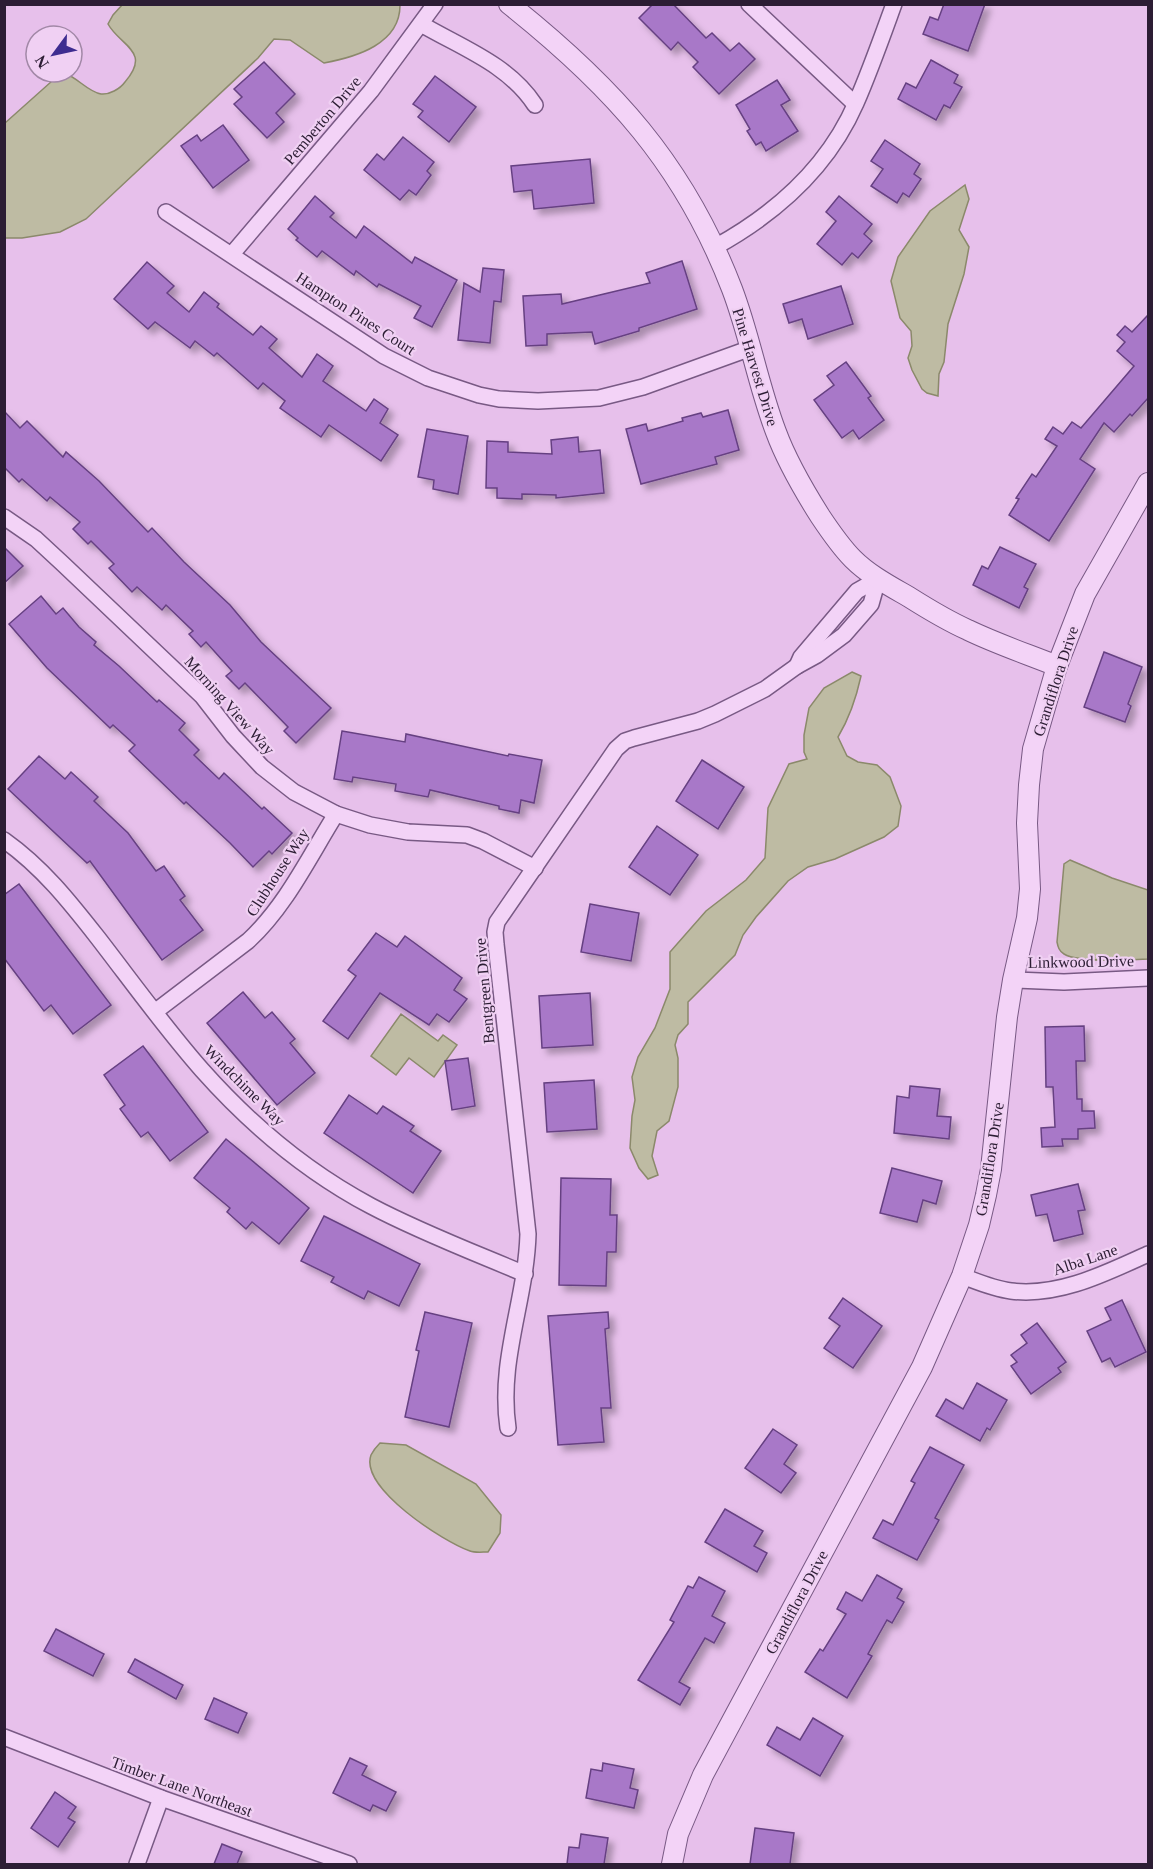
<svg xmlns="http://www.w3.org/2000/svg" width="1153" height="1869" font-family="'Times New Roman',serif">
	<defs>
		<filter id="shadow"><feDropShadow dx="5.5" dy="5.5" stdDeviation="3" flood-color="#0004"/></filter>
	</defs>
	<rect width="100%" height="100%" fill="#e7c0eb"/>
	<!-- water -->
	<g fill="#bebba3" stroke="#8b896b" stroke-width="1.5">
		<path d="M123,4h277c1,40 -44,53 -76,59l-34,-23 -16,-1 -16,19 -172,161 -26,13 -38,6h-17v-115l47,-42 12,-8c13,4 24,19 37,21 8,1 19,-5 24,-12 27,-31 -5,-36 -17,-58l5,-9z"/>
		<path d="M965,185l4,14 -10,31 10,17 -5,27 -16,50 -4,38 -5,12 -1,22 -11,-3 -5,-4 -10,-19 -4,-12 4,-12 -1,-15 -11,-13 -9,-37 7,-24 32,-46z"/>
		<path d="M852,672l9,4c-5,23 -11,41 -23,61l9,19 11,6 19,3 13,12 11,29 -3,20 -14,11 -49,22 -27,8 -20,14 -32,36 -13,18 -8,20 -47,47v22l-10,11 -3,10 3,13v29l-9,34 -12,10 -5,25 6,19 -10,4 -9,-11 -9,-20 2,-32 3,-16 -3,-23 6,-20 17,-29 15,-39v-37l36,-41 40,-31 19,-22 3,-50 21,-44 18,-5 -3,-7v-17l5,-27 15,-20z"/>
		<path d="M1070,860l42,18 36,12v69c-17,1 -70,4 -84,-5 -5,-3 -6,-7 -7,-12l7,-78z"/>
		<path d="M401,1014l37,27 5,-6 14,10 -23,32 -25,-19 -13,17 -25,-19z"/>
		<path d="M380,1443l26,2 70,39 25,31 -1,18 -12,19c-6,0 -13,1 -18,-1 -26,-9 -111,-63 -99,-96 2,-4 6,-9 9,-12z"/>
	</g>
	<!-- building -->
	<g fill="#a878c8" stroke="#664082" stroke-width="1.5" filter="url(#shadow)">
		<path d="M653,4h20l33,34 6,-5 18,18 9,-8 16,16 -36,35 -26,-27 5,-5 -20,-20 -7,8 -32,-32z"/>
		<path d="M944,4h41l-17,47 -45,-17 7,-17 8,3z"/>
		<path d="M931,60l27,15 -4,8 8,4 -12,21 -6,-3 -8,15 -38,-21 8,-16 10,5z"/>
		<path d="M264,62l31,32 -19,19 8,9 -17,16 -33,-34 8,-7 -8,-8z"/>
		<path d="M435,76l41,31 -27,35 -31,-25 5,-6 -10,-7z"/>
		<path d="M777,80l13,20 -9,5 17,26 -32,20 -5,-9 -5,3 -9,-14 3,-2 -14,-24z"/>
		<path d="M223,125l26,35 -36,28 -32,-42 16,-11 4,6z"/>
		<path d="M403,137l31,25 -7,9 4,4 -15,20 -7,-5 -9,10 -36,-30 13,-16 7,6z"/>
		<path d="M885,140l35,24 -6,10 7,5 -12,18 -6,-4 -6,10 -26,-17 12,-17 -12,-8z"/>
		<path d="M590,159l4,44 -60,6 -2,-19 -18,2 -3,-26z"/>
		<path d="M315,196l19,17 -4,4 26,21 8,-12 48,37 3,-6 42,23 -25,47 -18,-9 7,-12 -42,-22 -2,3 -21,-16 -2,4 -32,-24 -5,6 -21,-17 2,-2 -10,-9z"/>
		<path d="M839,196l33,28 -8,10 8,7 -14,17 -6,-5 -10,12 -25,-21 19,-23 -10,-9z"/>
		<path d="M682,261l15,48 -58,19v3l-44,13 -3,-12 -45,2v11l-21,1 -3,-50 38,-2 1,10 88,-21 -4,-10z"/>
		<path d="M147,262l27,24 -7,7 22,19 15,-20 15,12 -2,3 36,28 8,-9 16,13 -8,9 33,29 15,-23 16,12 -10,15 43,30 8,-12 14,10 -8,14 18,12 -17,26 -52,-36 -8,12 -41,-29 5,-7 -22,-18 -5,6 -41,-36 -3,3 -19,-15 -5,7 -35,-26 -7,7 -34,-30z"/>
		<path d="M483,268l21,2 -3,32 -7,-1 -4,42 -32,-3 6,-57 16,9z"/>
		<path d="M841,286l12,38 -45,15 -6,-20 -13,4 -6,-19z"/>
		<path d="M1149,314v83l-17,19 -2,-2 -16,18 -10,-9 -24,36 15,10 -46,72 -40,-26 10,-16 -3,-1 16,-24 4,3 21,-31 -12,-7 8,-12 10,7 9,-12 9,6 53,-62 -17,-15 8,-9 -8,-7 8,-9 7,6z"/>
		<path d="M846,362l25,34 -3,2 16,22 -25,19 -6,-9 -11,8 -28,-38 20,-15 -7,-9z"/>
		<path d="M728,410l11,40 -24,7 2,7 -76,20 -15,-55 20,-5 2,7 35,-10 -1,-3 19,-5 2,4z"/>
		<path d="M4,411l16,17 7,-7 36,36 3,-5 33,29 49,51 4,-4 32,34 46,43 31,37 70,66 -35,35 -12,-12 4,-4 -43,-44 -6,6 -13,-13 6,-5 -26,-29 -5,5 -12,-13 4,-3 -27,-26 -4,5 -25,-23 -5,5 -23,-24 5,-4 -23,-23 -3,3 -15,-15 7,-7 -30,-25 -3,4 -25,-22 -3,3 -15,-15z"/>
		<path d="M427,429l41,7 -10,58 -25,-5 1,-9 -16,-3z"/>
		<path d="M578,437l1,15 21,-2 4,43 -48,5v-3l-34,-1v5l-25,-1v-10h-11l1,-47 21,1v10l44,2 -1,-14z"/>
		<path d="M4,547l19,19 -19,17z"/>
		<path d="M1000,547l36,17 -12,23 4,2 -9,19 -46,-23 9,-19 6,3z"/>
		<path d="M41,596l15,18 7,-6 16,19 17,15 -2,3 25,21 38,36 2,-2 26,23 -6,7 20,20 -5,5 25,24 5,-6 38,36 2,-2 28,26 -20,21 -3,-3 -16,16 -23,-24 -44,-41 -2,2 -55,-53 6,-6 -22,-20 -3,3 -63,-60 -38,-44z"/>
		<path d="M1104,652l38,15 -14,37 3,2 -6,16 -41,-15z"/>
		<path d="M342,731l63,11 1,-8 102,22 1,-2 33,6 -8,43 -13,-3 -2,13 -20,-4v-3l-69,-16 -2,7 -33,-6 1,-7 -43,-7 -1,5 -18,-3z"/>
		<path d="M39,756l26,23 6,-7 27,25 -4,4 34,32 28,38 8,-5 21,30 -5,4 23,30 -41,30 -72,-99 -3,2 -79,-74z"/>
		<path d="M702,760l42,27 -26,42 -42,-28z"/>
		<path d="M657,826l41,29 -28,40 -41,-28z"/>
		<path d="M19,884l92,121 -38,29 -22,-29 -7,6 -40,-53v-63z"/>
		<path d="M590,904l49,9 -8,48 -50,-9z"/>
		<path d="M376,933l21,14 8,-11 57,42 -8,12 13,9 -18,23 -12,-8 -8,11 -49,-32 -32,46 -25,-18 33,-45 -8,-6z"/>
		<path d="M243,992l22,26 7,-6 23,27 -5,4 25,30 -38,32 -70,-82z"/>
		<path d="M590,993l3,52 -51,3 -3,-52z"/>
		<path d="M1084,1026l1,35h-9l1,38h5v12h12l1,17 -17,1v10h-16l1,7 -21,1 -1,-19 14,-1 -2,-40h-7l-1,-60z"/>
		<path d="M143,1046l65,86 -38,29 -22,-29 -7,5 -21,-28 5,-4 -21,-30z"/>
		<path d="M468,1058l7,48 -23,4 -7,-49z"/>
		<path d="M594,1080l3,49 -50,3 -3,-49z"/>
		<path d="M910,1086l30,3 -3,27 14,1 -2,22 -55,-6 3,-37 12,2z"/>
		<path d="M349,1095l28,19 6,-8 31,20 -4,5 31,20 -28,42 -89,-60z"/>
		<path d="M226,1139l83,69 -30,36 -27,-22 -6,7 -19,-17 3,-4 -36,-30z"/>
		<path d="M892,1168l50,13 -6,23 -13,-4 -6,22 -37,-9z"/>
		<path d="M561,1178l50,1 -1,36h7l-1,37h-9l-1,34 -47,-1z"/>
		<path d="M1078,1184l7,26 -7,1 5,23 -29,7 -7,-27 -11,2 -5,-21z"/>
		<path d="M324,1216l96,48 -21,42 -31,-15 -4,8 -33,-17 3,-5 -33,-16z"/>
		<path d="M843,1298l39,28 -29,42 -29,-20 16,-22 -11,-8z"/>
		<path d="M1122,1300l24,52 -31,15 -5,-9 -8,4 -15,-31 24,-11 -6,-12z"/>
		<path d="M425,1312l47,11 -23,104 -44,-10 14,-66 -3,-1z"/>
		<path d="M608,1312l1,16 -4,1 6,79h-10l3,34 -46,3 -10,-129z"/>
		<path d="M1037,1323l29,39 -8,6 3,4 -30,22 -20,-28 6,-4 -6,-7 16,-12 -6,-8z"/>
		<path d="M977,1383l30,17 -17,30 -3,-2 -7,13 -44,-25 10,-17 17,10z"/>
		<path d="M773,1429l24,16 -13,19 12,9 -15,20 -36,-25z"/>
		<path d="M930,1447l34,18 -29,53 4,2 -22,40 -44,-22 10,-18 10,5 22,-42 -4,-2z"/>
		<path d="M725,1509l38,22 -9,15 13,7 -10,19 -52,-30z"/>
		<path d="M877,1575l25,14 -5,9 7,4 -12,21 -5,-3 -19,34 4,2 -25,42 -42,-26 15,-23 3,2 23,-37 -9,-5 9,-17 16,9z"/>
		<path d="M699,1577l26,14 -13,25 13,7 -11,20 -9,-5 -26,44 11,6 -10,17 -42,-25 36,-58 -4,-2 18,-34 5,2z"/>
		<path d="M56,1629l48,25 -11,22 -49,-25z"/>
		<path d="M135,1659l48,26 -7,14 -48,-27z"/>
		<path d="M214,1698l33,15 -9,20 -33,-14z"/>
		<path d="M813,1718l30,18 -23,40 -53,-31 10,-18 23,13z"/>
		<path d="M350,1758l17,8 -5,9 34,17 -10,19 -13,-6 -3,6 -37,-18z"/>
		<path d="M603,1763l31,6 -4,19 8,2 -4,18 -48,-10 5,-29 11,2z"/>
		<path d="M55,1792l21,15 -8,11 7,4 -17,25 -27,-19z"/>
		<path d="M755,1828l39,5 -4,31h-40z"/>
		<path d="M581,1834l27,4 -4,26h-37l2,-17 10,1z"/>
		<path d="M222,1844l20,8 -5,12h-23z"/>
	</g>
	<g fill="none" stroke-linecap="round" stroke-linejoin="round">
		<defs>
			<g id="minor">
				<path d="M749,4l106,100"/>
				<path d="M421,24c41,24 87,40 114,81"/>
				<path d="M166,212l218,144 44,22 51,17 20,4 39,2 61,-3 44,-11 108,-39"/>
				<path d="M715,247c60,-33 113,-80 141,-144 14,-32 26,-66 38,-99"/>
				<path d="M232,254l139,-163 64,-87"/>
				<path d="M4,517l32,22 27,25 139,132 31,40 29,31 32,25 42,22 34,11 38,7 59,3 16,6 52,27"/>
				<path d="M797,666l4,-9 56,-66 21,-12"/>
				<path d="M4,840c38,27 65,61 94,98 34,44 67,90 104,132 48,54 105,102 169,136 49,26 102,46 154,68"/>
				<path d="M1013,980l51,2 84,-4"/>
				<path d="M156,1011l92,-70c38,-35 61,-84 88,-127"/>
				<path d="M962,1276c16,6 32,13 49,15 48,6 95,-18 137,-37"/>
				<path d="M508,1428c-10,-68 18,-127 20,-194l-32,-290 -1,-12 2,-10 119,-173 9,-8 9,-3 64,-17 17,-7 50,-25 32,-23 20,-11 27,-20 27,-31 7,-25"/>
				<path d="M4,1737l157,61 188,66"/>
				<path d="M137,1864l24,-66"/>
			</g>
			<g id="tertiary">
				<path d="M509,4c103,82 175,160 223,285 18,47 26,96 44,143 11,30 27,57 44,84 10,15 20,30 33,43 16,16 37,27 56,38 19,12 39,24 59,33 29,14 59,24 89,36"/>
				<path d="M672,1864l6,-30 25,-59 219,-408 40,-91 17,-51 7,-30 5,-26 16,-152 6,-37 14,-62 3,-29 -3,-66 2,-38 4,-36 24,-83 28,-72 63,-111"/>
			</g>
		</defs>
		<!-- minor casing -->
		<use href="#minor" stroke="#785984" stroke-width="18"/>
		<!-- tertiary casing -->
		<use href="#tertiary" stroke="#785984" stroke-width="22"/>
		<!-- minor -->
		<use href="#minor" stroke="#f3d3f7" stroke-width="15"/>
		<!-- tertiary -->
		<use href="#tertiary" stroke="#f3d3f7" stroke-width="20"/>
	</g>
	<g text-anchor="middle" stroke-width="4.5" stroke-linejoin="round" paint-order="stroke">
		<!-- street labels -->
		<g font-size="16" fill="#2c1d34" stroke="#f0d0f3">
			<text transform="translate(322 120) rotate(-50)" y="6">Pemberton Drive</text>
			<text transform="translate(356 313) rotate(33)" y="6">Hampton Pines Court</text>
			<text transform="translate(756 367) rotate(73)" y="6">Pine Harvest Drive</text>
			<text transform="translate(1055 681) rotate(-72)" y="6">Grandiflora Drive</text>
			<text transform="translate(230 705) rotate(48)" y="6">Morning View Way</text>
			<text transform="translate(277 872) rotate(-57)" y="6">Clubhouse Way</text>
			<text transform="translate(1081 961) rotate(-1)" y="6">Linkwood Drive</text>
			<text transform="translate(484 991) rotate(-95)" y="6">Bentgreen Drive</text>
			<text transform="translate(245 1085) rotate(45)" y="6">Windchime Way</text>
			<text transform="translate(989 1159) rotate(-81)" y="6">Grandiflora Drive</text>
			<text transform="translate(1085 1259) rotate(-19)" y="6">Alba Lane</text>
			<text transform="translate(796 1602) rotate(-62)" y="6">Grandiflora Drive</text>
			<text transform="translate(182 1786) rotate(20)" y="6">Timber Lane Northeast</text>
		</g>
	</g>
	<!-- border -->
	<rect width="1153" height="1869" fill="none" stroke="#2c1d34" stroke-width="12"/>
	<!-- north arrow -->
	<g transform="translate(54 54) rotate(237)"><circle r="28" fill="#f0d0f3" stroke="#a288a7" stroke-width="1.5"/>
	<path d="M0-4.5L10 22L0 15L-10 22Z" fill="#3e2c90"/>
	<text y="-9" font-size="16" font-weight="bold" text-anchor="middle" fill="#2c1d34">N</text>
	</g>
</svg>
